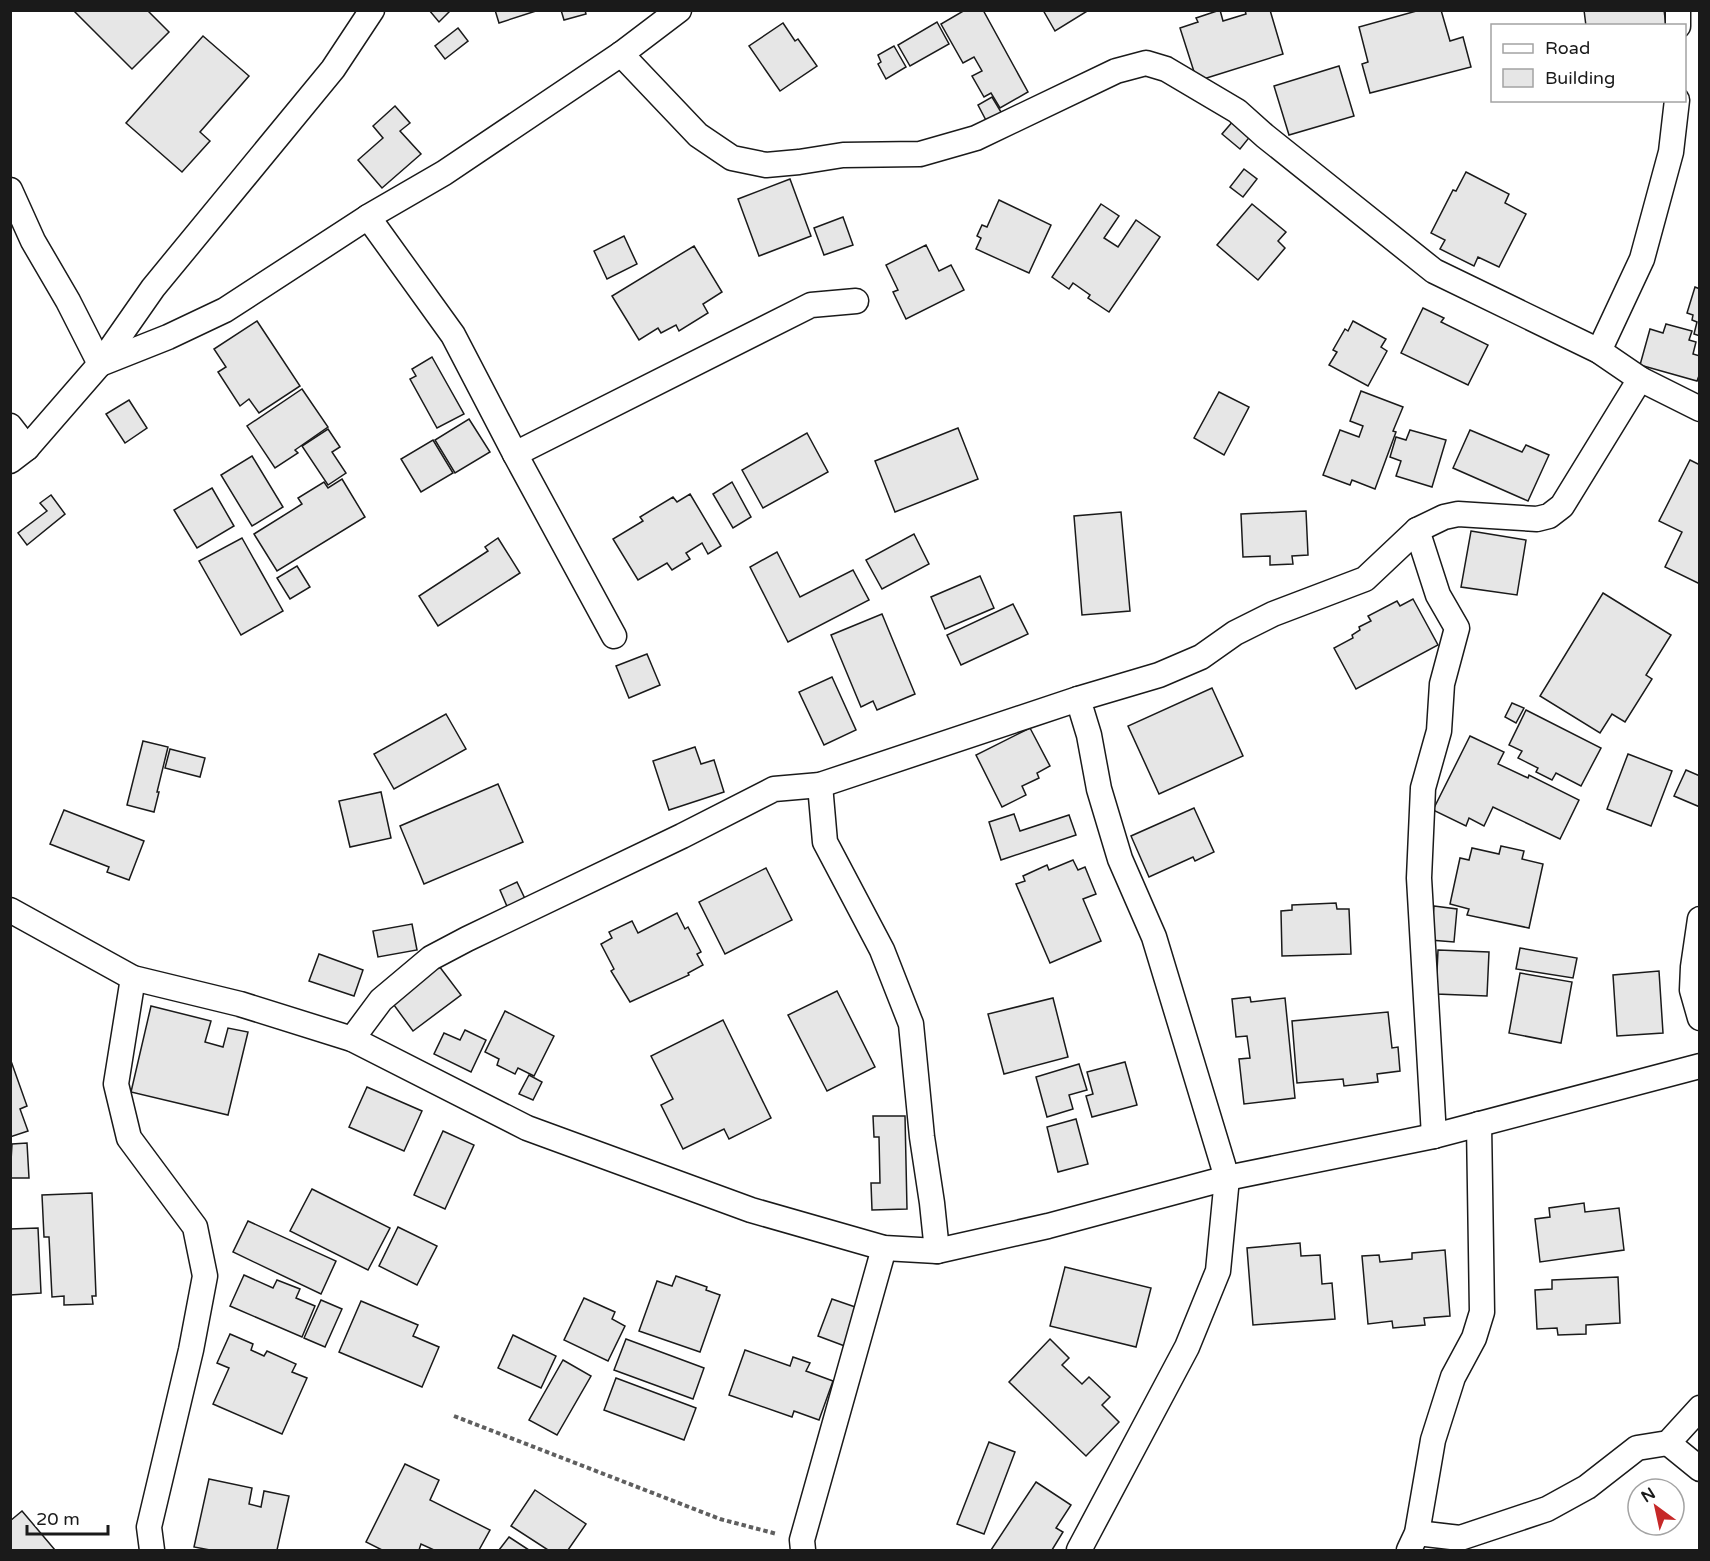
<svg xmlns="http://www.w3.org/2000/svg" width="1710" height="1561" font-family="'Varela Round',sans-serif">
	<rect width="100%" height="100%" fill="#fff"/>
	<!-- building -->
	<g fill="#e6e6e6" stroke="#1a1a1a" stroke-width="1.5">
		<path d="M73,10h74l22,22 -37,37z"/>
		<path d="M429,10h22l-12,12z"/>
		<path d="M495,10h44l-40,13z"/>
		<path d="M561,10h24l1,4 -22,6z"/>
		<path d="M965,10h18l45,82 -28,16 -9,-15 -7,4 -12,-21 10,-5 -8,-14 -11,6 -22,-39z"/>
		<path d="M1043,10h46l-34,21z"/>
		<path d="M1220,10l3,11 23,-7 -1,-4h25l13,44 -86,27 -17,-53 18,-6 -2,-4z"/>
		<path d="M1420,10h21l9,31 13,-4 8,30 -101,26 -8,-29 6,-2 -9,-35z"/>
		<path d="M1584,10h80l2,16h-80z"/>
		<path d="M937,22l12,22 -39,22 -12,-21z"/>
		<path d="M783,23l12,18 3,-2 19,27 -37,25 -31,-45z"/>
		<path d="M458,28l10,13 -23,18 -10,-13z"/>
		<path d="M203,36l46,40 -49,56 10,9 -28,31 -56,-49z"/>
		<path d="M894,46l12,21 -20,12 -8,-15 3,-2 -3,-7z"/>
		<path d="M1339,66l15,50 -65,19 -15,-49z"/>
		<path d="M992,97l12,20 -15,9 -11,-21z"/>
		<path d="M395,106l15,17 -10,8 21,23 -39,34 -24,-28 25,-22 -10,-12z"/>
		<path d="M1234,120l18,14 -12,15 -18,-15z"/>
		<path d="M1244,169l13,10 -14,18 -13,-10z"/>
		<path d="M1466,172l43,22 -4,9 21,11 -27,53 -21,-10 -4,9 -34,-17 5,-9 -14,-7 22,-43 3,1z"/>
		<path d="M790,179l21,57 -52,20 -21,-57z"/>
		<path d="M999,200l52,25 -22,48 -53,-24 5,-11 -4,-2 5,-11 5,2z"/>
		<path d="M1101,204l18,12 -15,22 14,9 18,-27 24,17 -51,75 -21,-14 2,-3 -17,-12 -4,6 -17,-12z"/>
		<path d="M1252,204l34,28 -8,9 7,7 -27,32 -41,-35z"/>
		<path d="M843,217l10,28 -29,10 -10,-27z"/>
		<path d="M624,236l13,28 -30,15 -13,-28z"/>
		<path d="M926,245l13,26 12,-6 13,25 -58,29 -13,-27 5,-2 -12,-25z"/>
		<path d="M694,246l28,46 -19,12 5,9 -29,18 -3,-6 -15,8 -3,-5 -19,12 -27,-44z"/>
		<path d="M1695,287l5,2v47l-6,-2 3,-12 -5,-2 1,-5 -6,-2z"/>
		<path d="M1423,308l21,10 -3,4 47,23 -20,40 -67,-32z"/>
		<path d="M257,321l43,65 -41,27 -10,-14 -9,7 -22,-34 8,-5 -12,-18z"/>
		<path d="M1353,321l33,18 -5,8 6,4 -19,35 -39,-21 8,-13 -4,-2 12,-21 3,2z"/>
		<path d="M1666,324l26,7 -3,9 7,2 -3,12 7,2v17l-3,8 -57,-16 10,-36 13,4z"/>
		<path d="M432,357l32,57 -27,14 -27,-49 6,-3 -4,-7z"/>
		<path d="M302,389l26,38 -33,23 3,3 -23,15 -28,-42z"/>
		<path d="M1361,391l42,16 -10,24 3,1 -21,57 -23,-9 -2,5 -27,-10 17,-45 19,7 4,-11 -13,-5z"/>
		<path d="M1219,392l30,15 -25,48 -30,-17z"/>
		<path d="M129,400l18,28 -22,15 -19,-29z"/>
		<path d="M469,419l21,33 -35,21 -20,-33z"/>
		<path d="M958,428l20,51 -83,33 -20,-51z"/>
		<path d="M328,429l12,18 -8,5 14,21 -18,12 -26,-39z"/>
		<path d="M1410,430l36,10 -14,47 -36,-11 5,-15 -11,-4 6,-20 10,3z"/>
		<path d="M1470,430l52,22 4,-7 23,10 -21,46 -75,-33z"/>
		<path d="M807,433l21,39 -65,36 -21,-38z"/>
		<path d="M433,440l20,33 -32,19 -20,-33z"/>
		<path d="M252,456l31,51 -31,19 -31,-51z"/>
		<path d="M1690,460l10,5v119l-35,-17 17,-35 -23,-11z"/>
		<path d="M342,479l23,38 -88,54 -23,-37 48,-30 -4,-6 26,-16 4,6z"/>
		<path d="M732,482l19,35 -18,11 -20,-34z"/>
		<path d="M212,488l22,38 -37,22 -23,-38z"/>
		<path d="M690,494l31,52 -13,8 -6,-11 -16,10 4,6 -18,11 -5,-7 -29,17 -25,-41 30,-18 -3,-4 33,-20 4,5z"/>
		<path d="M51,495l14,19 -38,31 -9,-12 29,-22 -7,-8z"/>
		<path d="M1306,511l2,44 -16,1 1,8 -23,1v-9l-27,1 -2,-43z"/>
		<path d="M1121,512l9,99 -48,4 -8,-99z"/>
		<path d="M1471,531l55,9 -9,55 -56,-8z"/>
		<path d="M914,534l15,30 -47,25 -16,-29z"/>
		<path d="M242,538l41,73 -42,24 -42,-74z"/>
		<path d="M498,538l22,35 -82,53 -19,-30 69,-45 -3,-4z"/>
		<path d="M777,552l23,45 53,-27 16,30 -81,42 -38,-75z"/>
		<path d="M297,566l13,21 -20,12 -13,-21z"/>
		<path d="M980,576l14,32 -49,21 -14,-32z"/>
		<path d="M1603,593l68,42 -25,40 6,4 -27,43 -13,-8 -12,19 -60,-37z"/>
		<path d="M1413,599l25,46 -82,44 -22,-41 19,-10 -1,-3 8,-5 -1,-3 12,-6 -3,-5 29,-15 3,5z"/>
		<path d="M1013,604l15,30 -67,31 -14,-30z"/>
		<path d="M882,614l33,80 -38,16 -4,-9 -12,6 -30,-72z"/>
		<path d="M647,654l13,31 -31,13 -13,-32z"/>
		<path d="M832,677l24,53 -32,15 -25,-53z"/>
		<path d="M1212,688l31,68 -84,38 -31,-68z"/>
		<path d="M1512,703l12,5 -8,15 -11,-6z"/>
		<path d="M1526,710l75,38 -20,38 -25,-13 -4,7 -16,-8 2,-4 -20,-10 4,-7 -13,-6z"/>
		<path d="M446,714l20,35 -72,40 -20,-35z"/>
		<path d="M1030,728l20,38 -13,7 2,5 -17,8 4,9 -24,12 -26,-52z"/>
		<path d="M1470,736l34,16 -6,12 30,14 1,-3 50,25 -19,39 -67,-32 -9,19 -15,-8 -3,8 -33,-16z"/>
		<path d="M143,741l25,6 -11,45h2l-5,20 -27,-7z"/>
		<path d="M695,747l6,17 13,-4 10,32 -55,18 -16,-49z"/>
		<path d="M170,749l35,9 -5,19 -35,-9z"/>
		<path d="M1628,754l44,17 -21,55 -44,-17z"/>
		<path d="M1686,770l14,6v31l-26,-11z"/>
		<path d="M498,784l25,58 -99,42 -24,-58z"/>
		<path d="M381,792l10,46 -41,9 -11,-46z"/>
		<path d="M1194,808l20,44 -19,9 -2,-4 -44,20 -18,-41z"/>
		<path d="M64,810l80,31 -15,39 -22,-8 2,-5 -59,-23z"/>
		<path d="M1014,814l6,17 49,-16 7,20 -75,25 -12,-38z"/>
		<path d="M1501,846l23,5 -2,8 21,5 -14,64 -62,-13 2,-6 -19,-5 10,-46 9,2 3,-12 27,6z"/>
		<path d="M1073,860l5,10 7,-3 11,27 -13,5 18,42 -51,22 -34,-79 9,-3 -2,-5 24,-11 2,5z"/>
		<path d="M766,868l26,52 -67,34 -26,-52z"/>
		<path d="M517,882l10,21 -18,8 -9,-21z"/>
		<path d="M1336,903l1,6h12l2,45 -69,2 -1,-45 11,-1v-5z"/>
		<path d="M1434,906l23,3 -3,33 -24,-2z"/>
		<path d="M677,913l8,16 3,-2 13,25 -4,2 6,11 -15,8 1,2 -59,27 -19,-31 3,-2 -13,-25 11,-6 -3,-6 23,-11 6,12z"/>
		<path d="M412,924l5,26 -39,7 -5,-26z"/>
		<path d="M1520,948l57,10 -4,20 -57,-9z"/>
		<path d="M1438,950l51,2 -2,44 -51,-2z"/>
		<path d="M319,954l44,16 -9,26 -45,-15z"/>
		<path d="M439,966l22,29 -48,36 -22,-30z"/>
		<path d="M1659,971l4,62 -46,3 -4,-61z"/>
		<path d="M1520,973l52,9 -11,61 -52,-10z"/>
		<path d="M837,991l38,76 -48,24 -39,-76z"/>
		<path d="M1250,997l1,5 34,-4 10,100 -51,6 -5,-45 11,-1 -3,-22 -11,1 -4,-38z"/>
		<path d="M1053,998l15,59 -64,17 -16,-60z"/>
		<path d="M151,1006l60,15 -6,21 18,5 5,-19 20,4 -20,83 -97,-23z"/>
		<path d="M505,1011l49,25 -20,40 -16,-8 -3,6 -18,-9 2,-6 -14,-7z"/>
		<path d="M1388,1012l4,36 6,-1 2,24 -23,3 1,8 -34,4 -1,-7 -46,4 -5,-62z"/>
		<path d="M723,1020l48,98 -42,21 -5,-10 -41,20 -22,-44 12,-6 -22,-43z"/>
		<path d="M465,1030l21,10 -15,32 -37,-18 10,-21 16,7z"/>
		<path d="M11,1061l16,45 -7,3 8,22 -18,6z"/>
		<path d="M1125,1062l12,43 -45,12 -6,-21 7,-2 -6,-22z"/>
		<path d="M1079,1064l8,26 -18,5 4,14 -26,8 -11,-40z"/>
		<path d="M529,1075l13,7 -9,18 -14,-6z"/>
		<path d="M367,1087l55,24 -18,40 -55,-24z"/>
		<path d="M873,1116h32l2,93 -35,1 -1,-27h9l-1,-46h-5z"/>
		<path d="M1076,1119l12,45 -30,8 -11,-45z"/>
		<path d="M443,1131l31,14 -29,64 -31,-14z"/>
		<path d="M27,1143l2,35h-19l2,-34z"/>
		<path d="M312,1189l78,39 -22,42 -78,-39z"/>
		<path d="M92,1193l4,103h-4l1,8 -29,1v-9l-12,1 -3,-60h-5l-2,-42z"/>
		<path d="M1584,1203l1,9 34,-4 5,42 -84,12 -5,-43 15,-2 -1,-9z"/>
		<path d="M248,1221l88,40 -15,33 -88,-42z"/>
		<path d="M398,1227l39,19 -20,39 -38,-19z"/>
		<path d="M38,1228l3,65 -31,2v-66z"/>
		<path d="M1300,1243l1,13 19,-1 2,29 10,-1 3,36 -82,6 -6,-77z"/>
		<path d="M1445,1250l5,66 -26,2 1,7 -32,3 -1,-7 -24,3 -6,-68 17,-1 1,7 32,-3v-6z"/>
		<path d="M1065,1267l86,21 -15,59 -86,-21z"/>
		<path d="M244,1275l29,13 4,-8 23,9 -4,9 19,8 -13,31 -72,-31z"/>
		<path d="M676,1276l31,11 -1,3 14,5 -20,57 -61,-21 18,-50 15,5z"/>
		<path d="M1618,1277l2,46 -34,2v9l-28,1 -1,-7 -20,1 -2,-39 17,-1v-9z"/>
		<path d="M584,1298l31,14 -3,7 13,7 -17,35 -44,-21z"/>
		<path d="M832,1299l32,11 -14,38 -32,-12z"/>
		<path d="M321,1300l21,9 -17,38 -21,-9z"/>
		<path d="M361,1301l57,24 -5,11 26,11 -17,40 -83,-35z"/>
		<path d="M230,1334l23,10 -2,6 13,6 3,-5 29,13 -4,8 15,6 -25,56 -69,-30 16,-36 -12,-5z"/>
		<path d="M513,1335l43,21 -15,32 -43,-20z"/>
		<path d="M626,1339l78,29 -11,31 -79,-29z"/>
		<path d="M1050,1339l19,19 -7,7 20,19 7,-7 21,20 -8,8 17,17 -33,34 -77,-74z"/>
		<path d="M745,1350l45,16 3,-9 17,6 -4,8 27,10 -14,39 -25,-9 -2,6 -63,-22z"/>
		<path d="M563,1360l28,16 -34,59 -28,-15z"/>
		<path d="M616,1378l80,30 -12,32 -80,-30z"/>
		<path d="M989,1442l26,10 -31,82 -27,-10z"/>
		<path d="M405,1464l34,16 -9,20 60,30 -11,20h-45l-13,-6 -2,6h-37l-16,-8z"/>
		<path d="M209,1479l43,9 -3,16 12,3 3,-16 25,5 -12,54h-67l-16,-3z"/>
		<path d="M1036,1482l35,23 -15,23 7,4 -11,18h-61z"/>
		<path d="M535,1490l51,34 -18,26h-20l-37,-24z"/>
		<path d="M22,1511l33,39h-45v-29z"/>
		<path d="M509,1537l20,13h-30z"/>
	</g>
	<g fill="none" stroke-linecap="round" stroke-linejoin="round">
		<defs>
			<g id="minor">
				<path d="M1678,26v-16"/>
				<path d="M621,54l77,81 34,23 34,7 33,-3 44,-7 77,-1 56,-16 140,-67 30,-8 20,6 71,42 28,25 169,135 165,80 41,28 60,30"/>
				<path d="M10,190l23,51 35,60 32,63 68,-27 57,-27 143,-93 76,-44 177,-119 58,-44"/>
				<path d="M368,217l85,118 62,119 296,-149 45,-4"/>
				<path d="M1599,351l43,-92 29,-107 6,-52"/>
				<path d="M10,426l17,22"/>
				<path d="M515,454l99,182"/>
				<path d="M10,461l17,-13 73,-84 53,-76 180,-219 39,-59"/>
				<path d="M1417,530l21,65 19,33 -15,56 -3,47 -16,57 -4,90 15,258"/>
				<path d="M820,785l5,57 57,108 29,74 11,113 10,66 5,48"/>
				<path d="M10,910l123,68 107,26 112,35 175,89 224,82 133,38 53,3 111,-25 179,-48 207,-42 266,-70"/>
				<path d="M1700,919l-7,48 -1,23 8,28"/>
				<path d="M133,978l-17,106 13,54 66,89 10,49 -14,74 -42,177 3,23"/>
				<path d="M352,1039l29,-39 50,-42 36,-19 215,-103 92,-47 46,-4 258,-86"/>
				<path d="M1668,1443l32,26"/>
				<path d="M1417,1533l43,5 87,-29 40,-22 50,-39 31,-5 32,-35"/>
				<path d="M803,1550l-1,-10 82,-292"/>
				<path d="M1079,1550l108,-203 31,-76 9,-93 -73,-241 -34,-78 -21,-70 -10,-54 -11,-36 81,-24 42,-18 34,-24 38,-19 92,-35 52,-49 27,-13 14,-3 79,5 12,-3 13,-10 78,-127"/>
				<path d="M1409,1550l8,-17 16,-93 20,-63 21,-39 8,-26 -3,-188"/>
			</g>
		</defs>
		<!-- minor casing -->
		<use href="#minor" stroke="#1a1a1a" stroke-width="27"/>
		<!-- path -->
		<path stroke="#5f5f5f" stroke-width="4" stroke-dasharray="4.5 3" stroke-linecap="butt" d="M454,1416l266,103 57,15"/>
		<!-- minor -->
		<use href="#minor" stroke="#fff" stroke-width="24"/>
	</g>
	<!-- border -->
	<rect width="1710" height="1561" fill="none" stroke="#1a1a1a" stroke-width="24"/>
	<!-- legend -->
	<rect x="1491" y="24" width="195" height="78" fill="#ffffff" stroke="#a3a3a3" stroke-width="1.5"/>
	<rect x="1503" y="44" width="30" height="9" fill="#ffffff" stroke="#a3a3a3" stroke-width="1.5"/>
	<text x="1545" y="54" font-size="18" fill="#1a1a1a">Road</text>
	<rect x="1503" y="69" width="30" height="18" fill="#e6e6e6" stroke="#a3a3a3" stroke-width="1.5"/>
	<text x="1545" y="84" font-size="18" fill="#1a1a1a">Building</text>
	<!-- north arrow -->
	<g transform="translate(1656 1507) rotate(327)"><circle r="28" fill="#ffffff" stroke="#a3a3a3" stroke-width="1.5"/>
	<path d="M0-4.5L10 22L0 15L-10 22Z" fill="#c62828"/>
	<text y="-9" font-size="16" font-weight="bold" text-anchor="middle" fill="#1a1a1a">N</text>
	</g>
	<!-- scale -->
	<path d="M27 1525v9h81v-9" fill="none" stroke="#1a1a1a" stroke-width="3"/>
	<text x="36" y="1525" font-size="18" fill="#1a1a1a" stroke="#ffffff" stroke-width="4.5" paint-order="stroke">20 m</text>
</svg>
